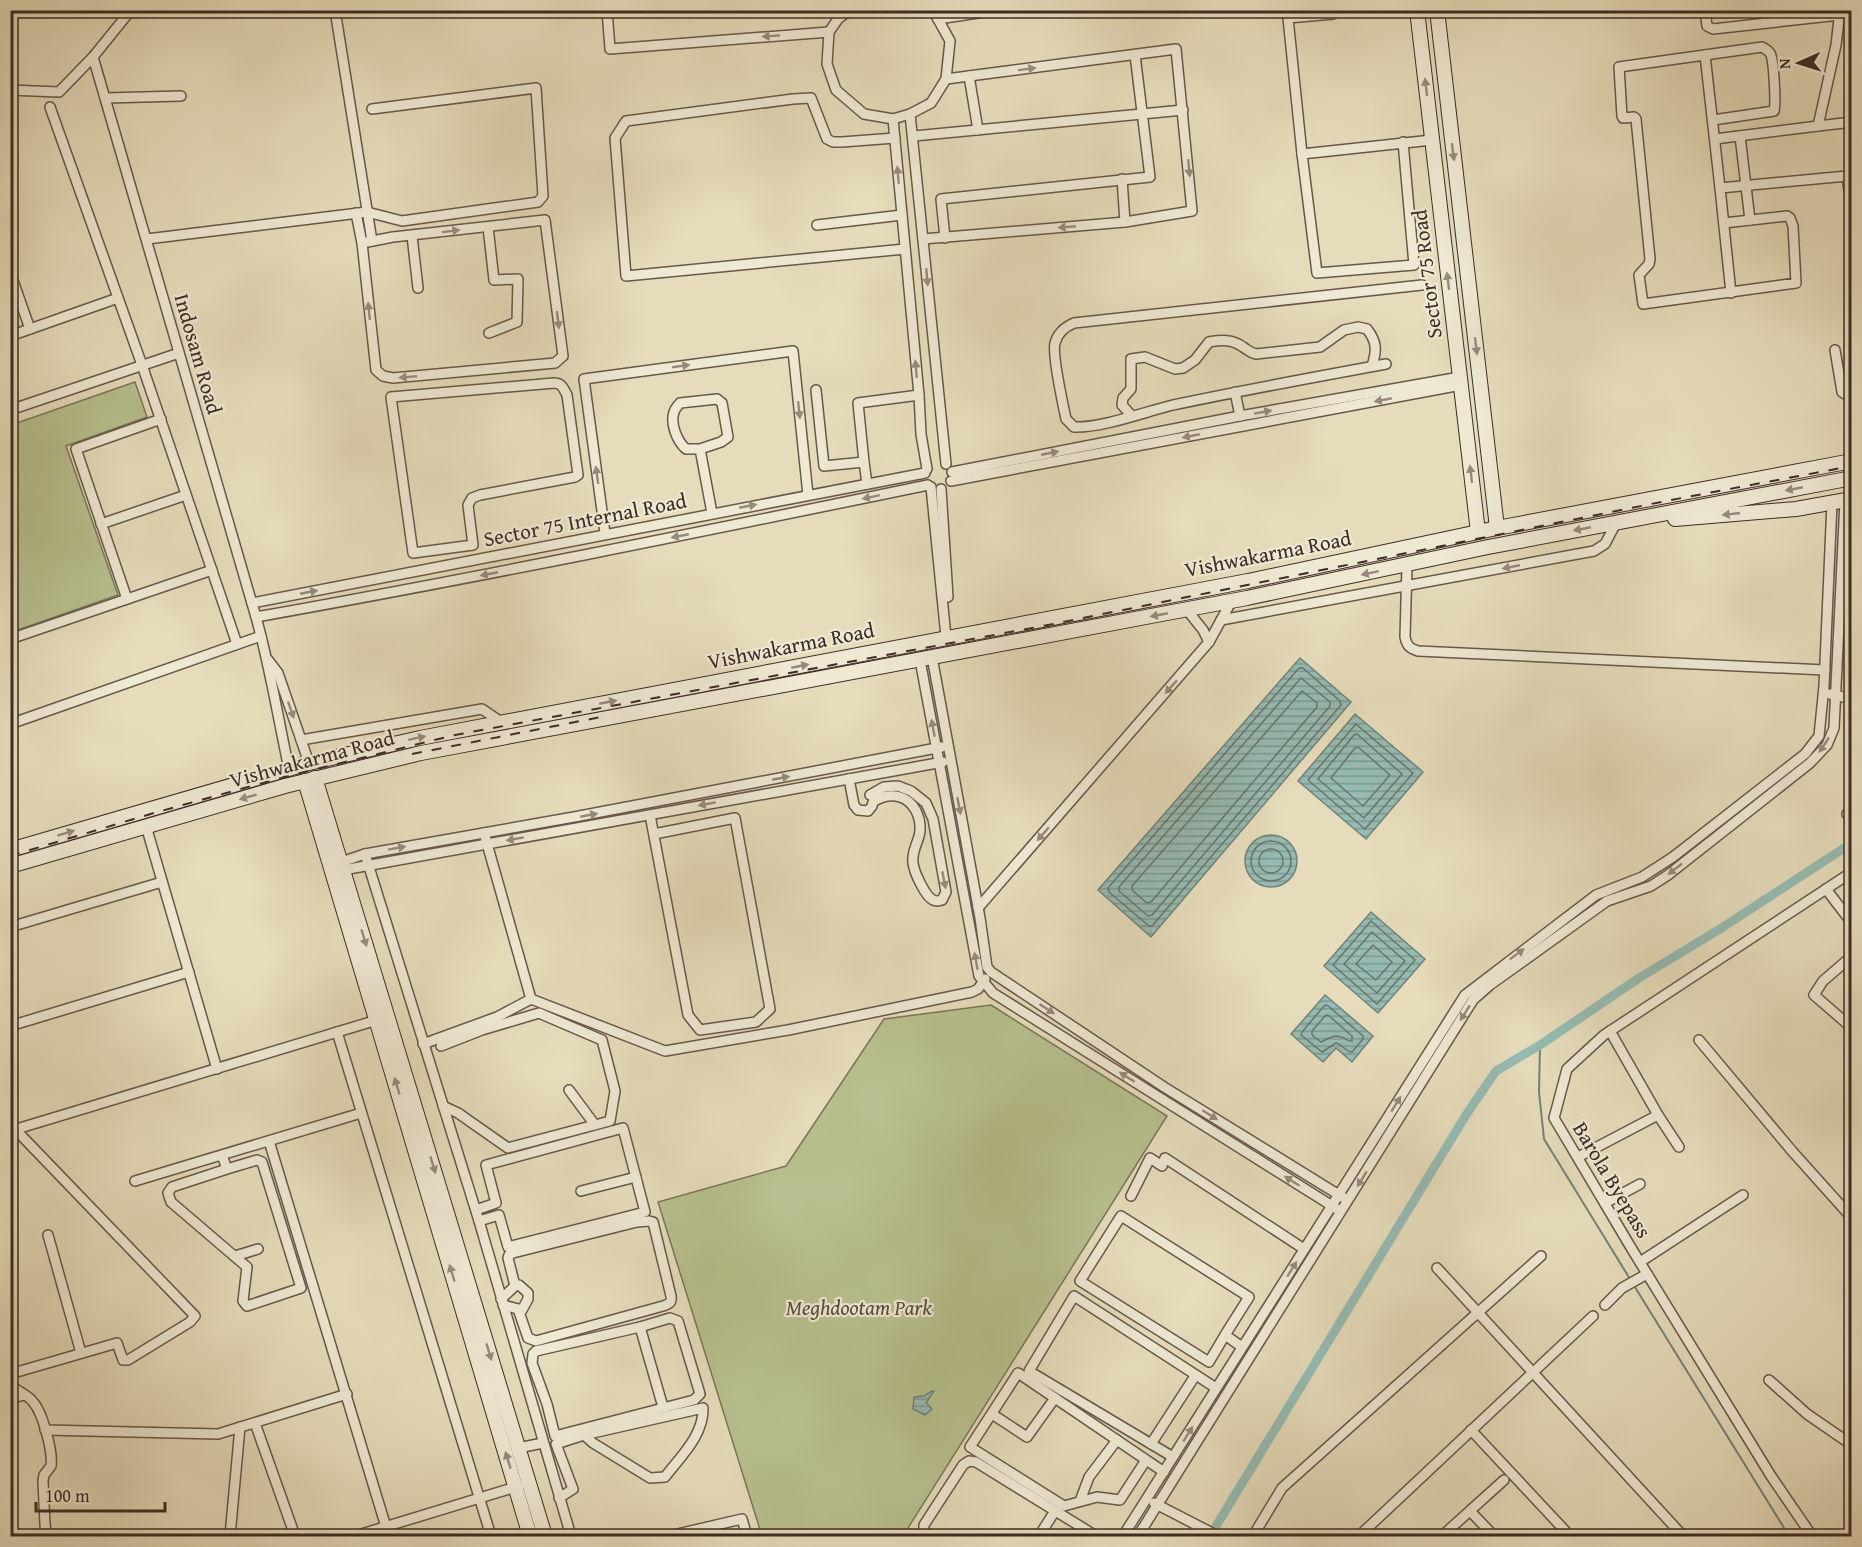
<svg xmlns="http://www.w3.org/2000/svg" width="1862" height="1547" font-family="'Gentium Book Plus',serif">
	<defs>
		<pattern id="water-rules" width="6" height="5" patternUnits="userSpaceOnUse" patternTransform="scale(1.5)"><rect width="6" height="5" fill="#96bbb2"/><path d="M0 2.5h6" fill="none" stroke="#7c9891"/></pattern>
	</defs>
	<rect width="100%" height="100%" fill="#e6dcbb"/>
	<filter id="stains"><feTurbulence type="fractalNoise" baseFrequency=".00333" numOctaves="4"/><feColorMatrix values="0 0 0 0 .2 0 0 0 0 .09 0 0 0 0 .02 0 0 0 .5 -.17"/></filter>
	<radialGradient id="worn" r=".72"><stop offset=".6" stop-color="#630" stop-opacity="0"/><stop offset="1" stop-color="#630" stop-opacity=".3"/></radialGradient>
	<!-- park -->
	<g fill="#b7c08e" stroke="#7a765a" stroke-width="1.5">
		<path d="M135,382l12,35 -81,29 52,149 -103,36 -5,-13 1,-193z"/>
		<path d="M991,1005l176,111 -264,420h-141l-104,-334 128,-36 98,-147z"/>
	</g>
	<!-- water -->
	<g fill="url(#water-rules)" stroke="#72827a" stroke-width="1.5">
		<path d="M1300,658l51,44 -200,235 -53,-47z"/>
		<path d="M1355,714l68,58 -57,67 -68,-58z"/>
		<circle cx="1271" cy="861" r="26"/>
		<path d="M1371,912l54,47 -47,54 -54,-47z"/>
		<path d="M1325,995l48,41 -21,26 -16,-14 -13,14 -32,-28z"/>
		<path d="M932,1391h2l-8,12 6,6 -7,6 -12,-6 1,-12 10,-1z"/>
	</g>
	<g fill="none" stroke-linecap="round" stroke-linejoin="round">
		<!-- shore -->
		<g stroke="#69746c" stroke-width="1.5">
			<path d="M1299,668h4l37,33 1,4 -189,221h-3l-40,-34 -1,-4z"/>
			<path d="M1301,678l29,24v4l-178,209 -4,1 -29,-25v-4z"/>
			<path d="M1302,691l15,12v4l-166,195 -4,1 -15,-13v-4z"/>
			<path d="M1356,724l57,49 -48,56 -57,-49z"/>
			<path d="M1357,734l45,40 -38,44 -46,-39 36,-44z"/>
			<path d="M1358,747l32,28 -27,31 -32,-28 24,-30z"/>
			<circle cx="1271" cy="861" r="20"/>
			<circle cx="1271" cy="861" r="12"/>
			<path d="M1371,921l44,39 -38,44 -44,-39z"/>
			<path d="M1372,932l33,29 -28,32 -33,-29z"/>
			<path d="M1373,945l19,17 -16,18 -20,-16z"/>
			<path d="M1327,1005l36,31v3l-11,13c-6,0 -10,-8 -16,-9l-14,9 -21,-17 1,-3 22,-26z"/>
			<path d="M1328,1015l24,21v5h-3c-11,-8 -17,-5 -28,1l-9,-7v-4l13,-15z"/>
		</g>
		<!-- stream -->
		<g stroke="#72827a" stroke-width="2">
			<path d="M1540,1045l-1,47 5,47 86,140"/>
			<path d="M1633,1284l156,252"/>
		</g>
		<!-- canal -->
		<path stroke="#96bbb2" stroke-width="9" d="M1210,1536l256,-421 30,-44 44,-26 99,-67 81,-49 132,-86"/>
		<defs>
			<g id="street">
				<path d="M335,10l37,231"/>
				<path d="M607,10l3,39 219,-17"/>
				<path d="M850,10l-12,9 -9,13 -2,32 9,26 28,24 29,5 17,-5 21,-11 15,-24 4,-38 -17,-31"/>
				<path d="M1705,10l2,16 6,3 127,-14"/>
				<path d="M1840,10l-4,35 -18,81 34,-4"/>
				<path d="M938,19l60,-9"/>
				<path d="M1705,55l15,133"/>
				<path d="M93,57l163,560c14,50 22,101 33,152"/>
				<path d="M969,76l9,54"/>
				<path d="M10,90l49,2 34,-35 38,-47"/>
				<path d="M105,98l76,-2"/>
				<path d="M50,107l92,258 95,279"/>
				<path d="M910,114l36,350"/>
				<path d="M893,119l26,276 2,39 6,35"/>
				<path d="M1713,120l61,-9c2,-7 0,-52 -4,-58 -2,-3 -5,-4 -8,-6l-143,20 3,49 1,2 11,-1 2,2 14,140 -1,5 -10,11 4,29 153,-21 -3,-57 -3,-8 -3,-2 -63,7"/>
				<path d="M914,136l269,-26"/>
				<path d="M1740,136l10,84"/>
				<path d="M895,138l-53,4h-9l-6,-3 -16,-41 -18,1 -167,22 -11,17 11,138 279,-27"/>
				<path d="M1715,139l103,-13"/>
				<path d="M1403,142l11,123 -97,8 -15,-119 130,-14"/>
				<path d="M1302,154l-14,-136 45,-4"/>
				<path d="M1122,179l3,43"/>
				<path d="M1852,197h-2l2,13"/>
				<path d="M356,213l6,30 14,127 7,6 10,2 162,-15 8,-7 -18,-136 -152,17 -31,6"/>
				<path d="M817,225l85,-10"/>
				<path d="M488,227l6,53 24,-1 -1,43 -28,11"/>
				<path d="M412,236l6,52"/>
				<path d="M945,238l-4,-39 209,-22 -15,-122"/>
				<path d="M147,239l220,-27 35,9 136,-19 5,-6 -7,-108 -164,21"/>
				<path d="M923,239l202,-17 67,-11 -16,-162 -230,30"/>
				<path d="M10,272l20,57"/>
				<path d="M1731,293l-11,-105 127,-12 3,21"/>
				<path d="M10,336l108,-38"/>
				<path d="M1835,350l7,42 3,2h7"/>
				<path d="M1386,364c-71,13 -142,26 -213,41 -29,7 -71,23 -99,22l-8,-8c-3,-14 -14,-66 -11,-76 3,-11 10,-16 19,-20l348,-38"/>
				<path d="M554,383c8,0 9,5 13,12l11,80 -3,2 -95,18 -8,3 -4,7 5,40 -60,8 -22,-156z"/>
				<path d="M816,390l8,76 40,-4 -6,-59 61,-8"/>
				<path d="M1235,392l5,24"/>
				<path d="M10,410l169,-57"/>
				<path d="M1131,415l-9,-10 1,-7 8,-9v-30l14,-2 30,12 8,-1 12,-8 14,-18c13,-2 23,-3 34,5 5,3 7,6 13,7l64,-7 24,-17 14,-3 9,2c10,13 10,21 5,37"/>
				<path d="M700,449l21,-7 7,-5 -6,-34 -5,-4 -37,4c-2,3 -5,5 -6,9 -4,12 3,29 12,37h14l12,64"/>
				<path d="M864,462l3,22"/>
				<path d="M952,472l288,-56 220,-39"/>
				<path d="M951,481l510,-96"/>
				<path d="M931,487l15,150"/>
				<path d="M941,489l7,108"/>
				<path d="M101,524l85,-29"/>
				<path d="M605,533l-21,-154 209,-28 15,144"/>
				<path d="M1407,565l-2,72c2,9 4,11 13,14l407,19"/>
				<path d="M127,599l-51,-150 85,-30"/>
				<path d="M252,603l673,-130"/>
				<path d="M1187,610l16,20 6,12"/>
				<path d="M256,617c225,-40 449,-86 672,-132"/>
				<path d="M1221,620l373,-69 11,-7 11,-21"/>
				<path d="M10,639l202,-69"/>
				<path d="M932,657l48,261 7,49 4,5 173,115 180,111"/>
				<path d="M268,660l10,13 31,90"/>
				<path d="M920,660l59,316 14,17 344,216"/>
				<path d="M1830,694l22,5"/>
				<path d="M10,724l251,-88"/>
				<path d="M301,740l181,-31 19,13"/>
				<path d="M849,779l5,26 4,5 10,1 4,-5 1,-4c8,-5 17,-8 27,-5 14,4 21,20 20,34 -1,11 -9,20 -7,32 1,9 12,33 20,37 4,2 5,1 9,0l4,-8 -13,-73 -7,-16 -15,-12 -13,-5 -14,1 -14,8"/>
				<path d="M1847,814l5,-2"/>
				<path d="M650,815l38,200 12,15 56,-8 14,-13 -35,-191 -81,16"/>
				<path d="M146,826l71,243"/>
				<path d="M484,833l47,166 134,52 123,-21 184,-38 6,-3 7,-10"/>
				<path d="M365,854l114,367 92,315"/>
				<path d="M341,862l24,-8 209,-37 368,-70"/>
				<path d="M343,870l600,-108"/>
				<path d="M1826,889l26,34"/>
				<path d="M978,908l231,-266 22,-40"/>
				<path d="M10,927l152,-45"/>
				<path d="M1852,956l-29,25 -9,14 38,33"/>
				<path d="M10,1026l179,-54"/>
				<path d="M337,1032l154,504"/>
				<path d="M1699,1040l93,111 60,67"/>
				<path d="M423,1044l74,-27 34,-18"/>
				<path d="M441,1046l41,-16 57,-17 63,27 13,51 -5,30 -102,27 -50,-35 -15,-7"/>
				<path d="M569,1090l26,35"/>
				<path d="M1658,1115l21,32"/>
				<path d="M10,1131l367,-111"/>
				<path d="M269,1141l117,386"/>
				<path d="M222,1155l5,14 30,-9 5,2 39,126 -54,18 -4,-5 4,-34 -76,-65 -3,-9 4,-6 55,-18"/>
				<path d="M1578,1157l80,-42 -48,-84"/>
				<path d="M135,1181l226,-68"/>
				<path d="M581,1191l55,-14"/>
				<path d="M1131,1196l19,-38 12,8 3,-8 139,91"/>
				<path d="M1605,1203l35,-19"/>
				<path d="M476,1210l20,-7 -10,-38 137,-37 22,84 -137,35 -9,-32 -20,6"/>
				<path d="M48,1235l33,118"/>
				<path d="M235,1256l23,-7"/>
				<path d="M1640,1262l103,-67"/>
				<path d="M1437,1268l246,268"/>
				<path d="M515,1286l-7,-28 1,-3 4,-2 124,-31 12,-1 4,1 18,74c1,7 -2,8 -8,10l-127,35 -8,-3 -10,-29"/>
				<path d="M501,1299l14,-13 4,-1 9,8v6l-6,11 -19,-5"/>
				<path d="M1605,1305l17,-17 25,-14"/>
				<path d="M670,1318l8,3 22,73 -6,6 -139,36 -8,-32 -15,-41 1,-9 3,-3 104,-24z"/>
				<path d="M640,1327l23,80"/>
				<path d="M1225,1335l24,-38 -128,-81 -41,65 129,81 16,-27 17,12"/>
				<path d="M10,1374l107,-31 6,17h5l62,-38 5,-6 -180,-187"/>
				<path d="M1769,1380l38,34 45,31"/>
				<path d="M10,1384c7,8 17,10 23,18 10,11 20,50 18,64l-7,9 -1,6 2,44 2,11"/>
				<path d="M10,1399l14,-4"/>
				<path d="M992,1414l35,23 28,-39"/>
				<path d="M255,1423l40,113"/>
				<path d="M45,1430l173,4 129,-40"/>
				<path d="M1471,1430l99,106"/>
				<path d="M1151,1444l44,-68"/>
				<path d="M518,1448l25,-5"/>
				<path d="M1173,1457l-144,-86 45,-75 142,92"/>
				<path d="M1146,1460l-26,40 -23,-3 -33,9 -94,-59 48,-74 146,99"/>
				<path d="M559,1498l14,-9 -17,-45 28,-9 119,-27c1,27 -23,49 -38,69l-15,1 -57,-35 -9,-8"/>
				<path d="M1080,1501l9,-24 28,-37"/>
				<path d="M1154,1503l64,33"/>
				<path d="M1470,1511l24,25"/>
				<path d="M230,1536l10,-109"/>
				<path d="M355,1536l164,-50"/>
				<path d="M669,1536l73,-17 5,17"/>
				<path d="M928,1536l-4,-4v-7l39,-60 6,-4 7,1 120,74"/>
				<path d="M1039,1536l16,-25"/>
				<path d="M1123,1536l342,-541 131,-100 46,-18 31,-20 132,-103 14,-18 5,-50 8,-183"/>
				<path d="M1138,1536l335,-536 17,-15 117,-84 44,-15 17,-11 142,-112 17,-18 7,-17 11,-228"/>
				<path d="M1253,1536l29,-48 259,-232"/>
				<path d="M1359,1536l234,-220"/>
				<path d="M1442,1536l62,-56"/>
				<path d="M1812,1536l-41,-60 -141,-230 -76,-128 13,-49 37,-34 248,-163"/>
			</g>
			<g id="secondary">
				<path d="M1417,10l61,522"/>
				<path d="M1437,10l60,518"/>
				<path d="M1675,519l121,-10 56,-10"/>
				<path d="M315,778l230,758"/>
				<path d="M305,781l225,755"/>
				<path d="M10,850l299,-87 111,-25 828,-157 249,-53 355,-67"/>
				<path d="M10,866l275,-80 136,-33 826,-155 241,-51 364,-69 -3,-17"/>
			</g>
		</defs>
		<!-- street casing -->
		<use href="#street" stroke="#66584b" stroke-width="12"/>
		<!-- secondary casing -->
		<use href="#secondary" stroke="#3c2c26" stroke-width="16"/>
		<!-- street -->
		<use href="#street" stroke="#efe8d3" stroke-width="9"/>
		<!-- secondary -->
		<use href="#secondary" stroke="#efe8d3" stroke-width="14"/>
		<!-- rail -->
		<g stroke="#3c2c26" stroke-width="2" stroke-dasharray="10 10" stroke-linecap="butt">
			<path d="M412,754l194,-38"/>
			<path d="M10,856l144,-43 130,-36 171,-42 593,-110 623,-125 181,-34"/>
		</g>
	</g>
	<!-- one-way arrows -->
	<defs><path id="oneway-solid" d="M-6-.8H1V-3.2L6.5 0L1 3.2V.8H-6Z" transform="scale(1.5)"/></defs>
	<g fill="#968a7c">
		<use href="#oneway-solid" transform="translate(771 36) rotate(176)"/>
		<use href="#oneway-solid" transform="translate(1027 69) rotate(-7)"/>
		<use href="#oneway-solid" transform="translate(1426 87) rotate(-97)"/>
		<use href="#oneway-solid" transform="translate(1453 152) rotate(83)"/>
		<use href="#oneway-solid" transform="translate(1189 168) rotate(85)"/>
		<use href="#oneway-solid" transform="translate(898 175) rotate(-95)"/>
		<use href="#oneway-solid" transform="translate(1067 227) rotate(175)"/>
		<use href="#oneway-solid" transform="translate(451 231) rotate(-7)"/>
		<use href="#oneway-solid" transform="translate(927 277) rotate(85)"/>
		<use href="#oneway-solid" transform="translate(1448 281) rotate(-97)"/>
		<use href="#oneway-solid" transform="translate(369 311) rotate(-96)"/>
		<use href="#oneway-solid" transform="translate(558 320) rotate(83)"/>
		<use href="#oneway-solid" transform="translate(1476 346) rotate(83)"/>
		<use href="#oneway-solid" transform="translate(681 366) rotate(-8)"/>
		<use href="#oneway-solid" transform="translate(916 369) rotate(-95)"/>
		<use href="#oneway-solid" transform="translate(408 377) rotate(175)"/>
		<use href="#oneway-solid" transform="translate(1383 400) rotate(169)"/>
		<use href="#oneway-solid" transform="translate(799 410) rotate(84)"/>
		<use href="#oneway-solid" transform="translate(1263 412) rotate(-10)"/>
		<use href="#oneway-solid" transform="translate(1191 436) rotate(169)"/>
		<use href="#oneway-solid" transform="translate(1050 453) rotate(-11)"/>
		<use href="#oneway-solid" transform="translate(1471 474) rotate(-97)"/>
		<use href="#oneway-solid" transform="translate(597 475) rotate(-98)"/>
		<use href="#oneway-solid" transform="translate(1794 489) rotate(169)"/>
		<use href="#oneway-solid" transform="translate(871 497) rotate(168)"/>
		<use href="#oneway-solid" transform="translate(748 506) rotate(-11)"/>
		<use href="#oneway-solid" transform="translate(1731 514) rotate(174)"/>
		<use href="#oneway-solid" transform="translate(1582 529) rotate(169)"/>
		<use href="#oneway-solid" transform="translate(680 536) rotate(169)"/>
		<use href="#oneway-solid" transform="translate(1511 567) rotate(169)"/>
		<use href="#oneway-solid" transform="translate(1370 573) rotate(168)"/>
		<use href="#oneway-solid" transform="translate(489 574) rotate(169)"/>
		<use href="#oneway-solid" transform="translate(309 592) rotate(-11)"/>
		<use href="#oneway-solid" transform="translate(1159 615) rotate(169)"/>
		<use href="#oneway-solid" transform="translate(800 666) rotate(-11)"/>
		<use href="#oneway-solid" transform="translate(1171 687) rotate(131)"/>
		<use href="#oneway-solid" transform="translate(608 702) rotate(-11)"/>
		<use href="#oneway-solid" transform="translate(291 710) rotate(71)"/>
		<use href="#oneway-solid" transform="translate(933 728) rotate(-101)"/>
		<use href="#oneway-solid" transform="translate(417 738) rotate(-12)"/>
		<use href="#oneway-solid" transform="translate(1824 745) rotate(124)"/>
		<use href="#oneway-solid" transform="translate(781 778) rotate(-11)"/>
		<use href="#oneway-solid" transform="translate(248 797) rotate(164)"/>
		<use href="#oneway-solid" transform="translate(707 804) rotate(170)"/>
		<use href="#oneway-solid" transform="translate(959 806) rotate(79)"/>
		<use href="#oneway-solid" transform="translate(589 815) rotate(-11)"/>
		<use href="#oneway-solid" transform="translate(66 833) rotate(-17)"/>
		<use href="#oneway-solid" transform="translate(1043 834) rotate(131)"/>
		<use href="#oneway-solid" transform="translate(515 839) rotate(170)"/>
		<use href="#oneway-solid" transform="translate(397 848) rotate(-10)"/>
		<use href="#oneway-solid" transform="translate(1675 869) rotate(142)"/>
		<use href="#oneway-solid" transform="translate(944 880) rotate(79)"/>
		<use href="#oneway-solid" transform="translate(364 938) rotate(73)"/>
		<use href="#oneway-solid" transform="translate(1517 954) rotate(-37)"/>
		<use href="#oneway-solid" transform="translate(976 961) rotate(-100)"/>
		<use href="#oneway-solid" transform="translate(1047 1009) rotate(33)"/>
		<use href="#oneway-solid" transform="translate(1465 1013) rotate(122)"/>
		<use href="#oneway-solid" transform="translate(1127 1077) rotate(-148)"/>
		<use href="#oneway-solid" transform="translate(397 1086) rotate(-107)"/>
		<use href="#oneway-solid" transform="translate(1396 1104) rotate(-58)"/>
		<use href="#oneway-solid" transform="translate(1210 1115) rotate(32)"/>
		<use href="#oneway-solid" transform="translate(433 1165) rotate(73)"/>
		<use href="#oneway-solid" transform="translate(1362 1179) rotate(122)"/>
		<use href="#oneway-solid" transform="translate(1292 1181) rotate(-148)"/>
		<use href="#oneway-solid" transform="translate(1292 1269) rotate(-58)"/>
		<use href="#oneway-solid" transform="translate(452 1273) rotate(-107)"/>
		<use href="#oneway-solid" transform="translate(489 1352) rotate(73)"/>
		<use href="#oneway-solid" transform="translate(1188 1434) rotate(-58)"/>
		<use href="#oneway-solid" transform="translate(508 1460) rotate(-107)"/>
	</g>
	<g text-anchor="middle" stroke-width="4.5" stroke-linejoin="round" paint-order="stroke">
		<!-- street labels -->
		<g font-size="21" fill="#3c2c26" stroke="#efe8d3">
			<text transform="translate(1427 274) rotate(-97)" y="7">Sector 75 Road</text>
			<text transform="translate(198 354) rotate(74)" y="7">Indosam Road</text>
			<text transform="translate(585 520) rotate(-11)" y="7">Sector 75 Internal Road</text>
			<text transform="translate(1268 554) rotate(-11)" y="7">Vishwakarma Road</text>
			<text transform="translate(791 646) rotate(-11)" y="7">Vishwakarma Road</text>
			<text transform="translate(312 759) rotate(-15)" y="7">Vishwakarma Road</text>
			<text transform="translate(1612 1180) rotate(59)" y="7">Barola Byepass</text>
		</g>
		<!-- park labels -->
		<g font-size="21" font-style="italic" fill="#554a3b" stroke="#efe8d3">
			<text x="859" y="1315">Meghdootam Park</text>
		</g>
	</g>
	<!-- margin -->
	<rect width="1862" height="1547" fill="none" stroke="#e6dcbb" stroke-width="36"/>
	<rect x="12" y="12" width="1838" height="1523" fill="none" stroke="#3c2c26" stroke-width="3"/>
	<rect x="18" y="18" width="1826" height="1511" fill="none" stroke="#3c2c26" stroke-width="1.5"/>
	<!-- north arrow -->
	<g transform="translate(1799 63) rotate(267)" stroke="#efe8d3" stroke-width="4.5" paint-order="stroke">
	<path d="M0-4.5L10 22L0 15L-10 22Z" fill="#3c2c26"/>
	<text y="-9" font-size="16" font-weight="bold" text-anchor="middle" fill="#3c2c26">N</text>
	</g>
	<!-- scale -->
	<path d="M36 1502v9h129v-9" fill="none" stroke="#3c2c26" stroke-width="3"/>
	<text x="45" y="1502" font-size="18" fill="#3c2c26" stroke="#efe8d3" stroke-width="4.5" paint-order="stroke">100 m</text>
	<rect width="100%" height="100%" filter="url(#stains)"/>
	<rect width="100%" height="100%" fill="url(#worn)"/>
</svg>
